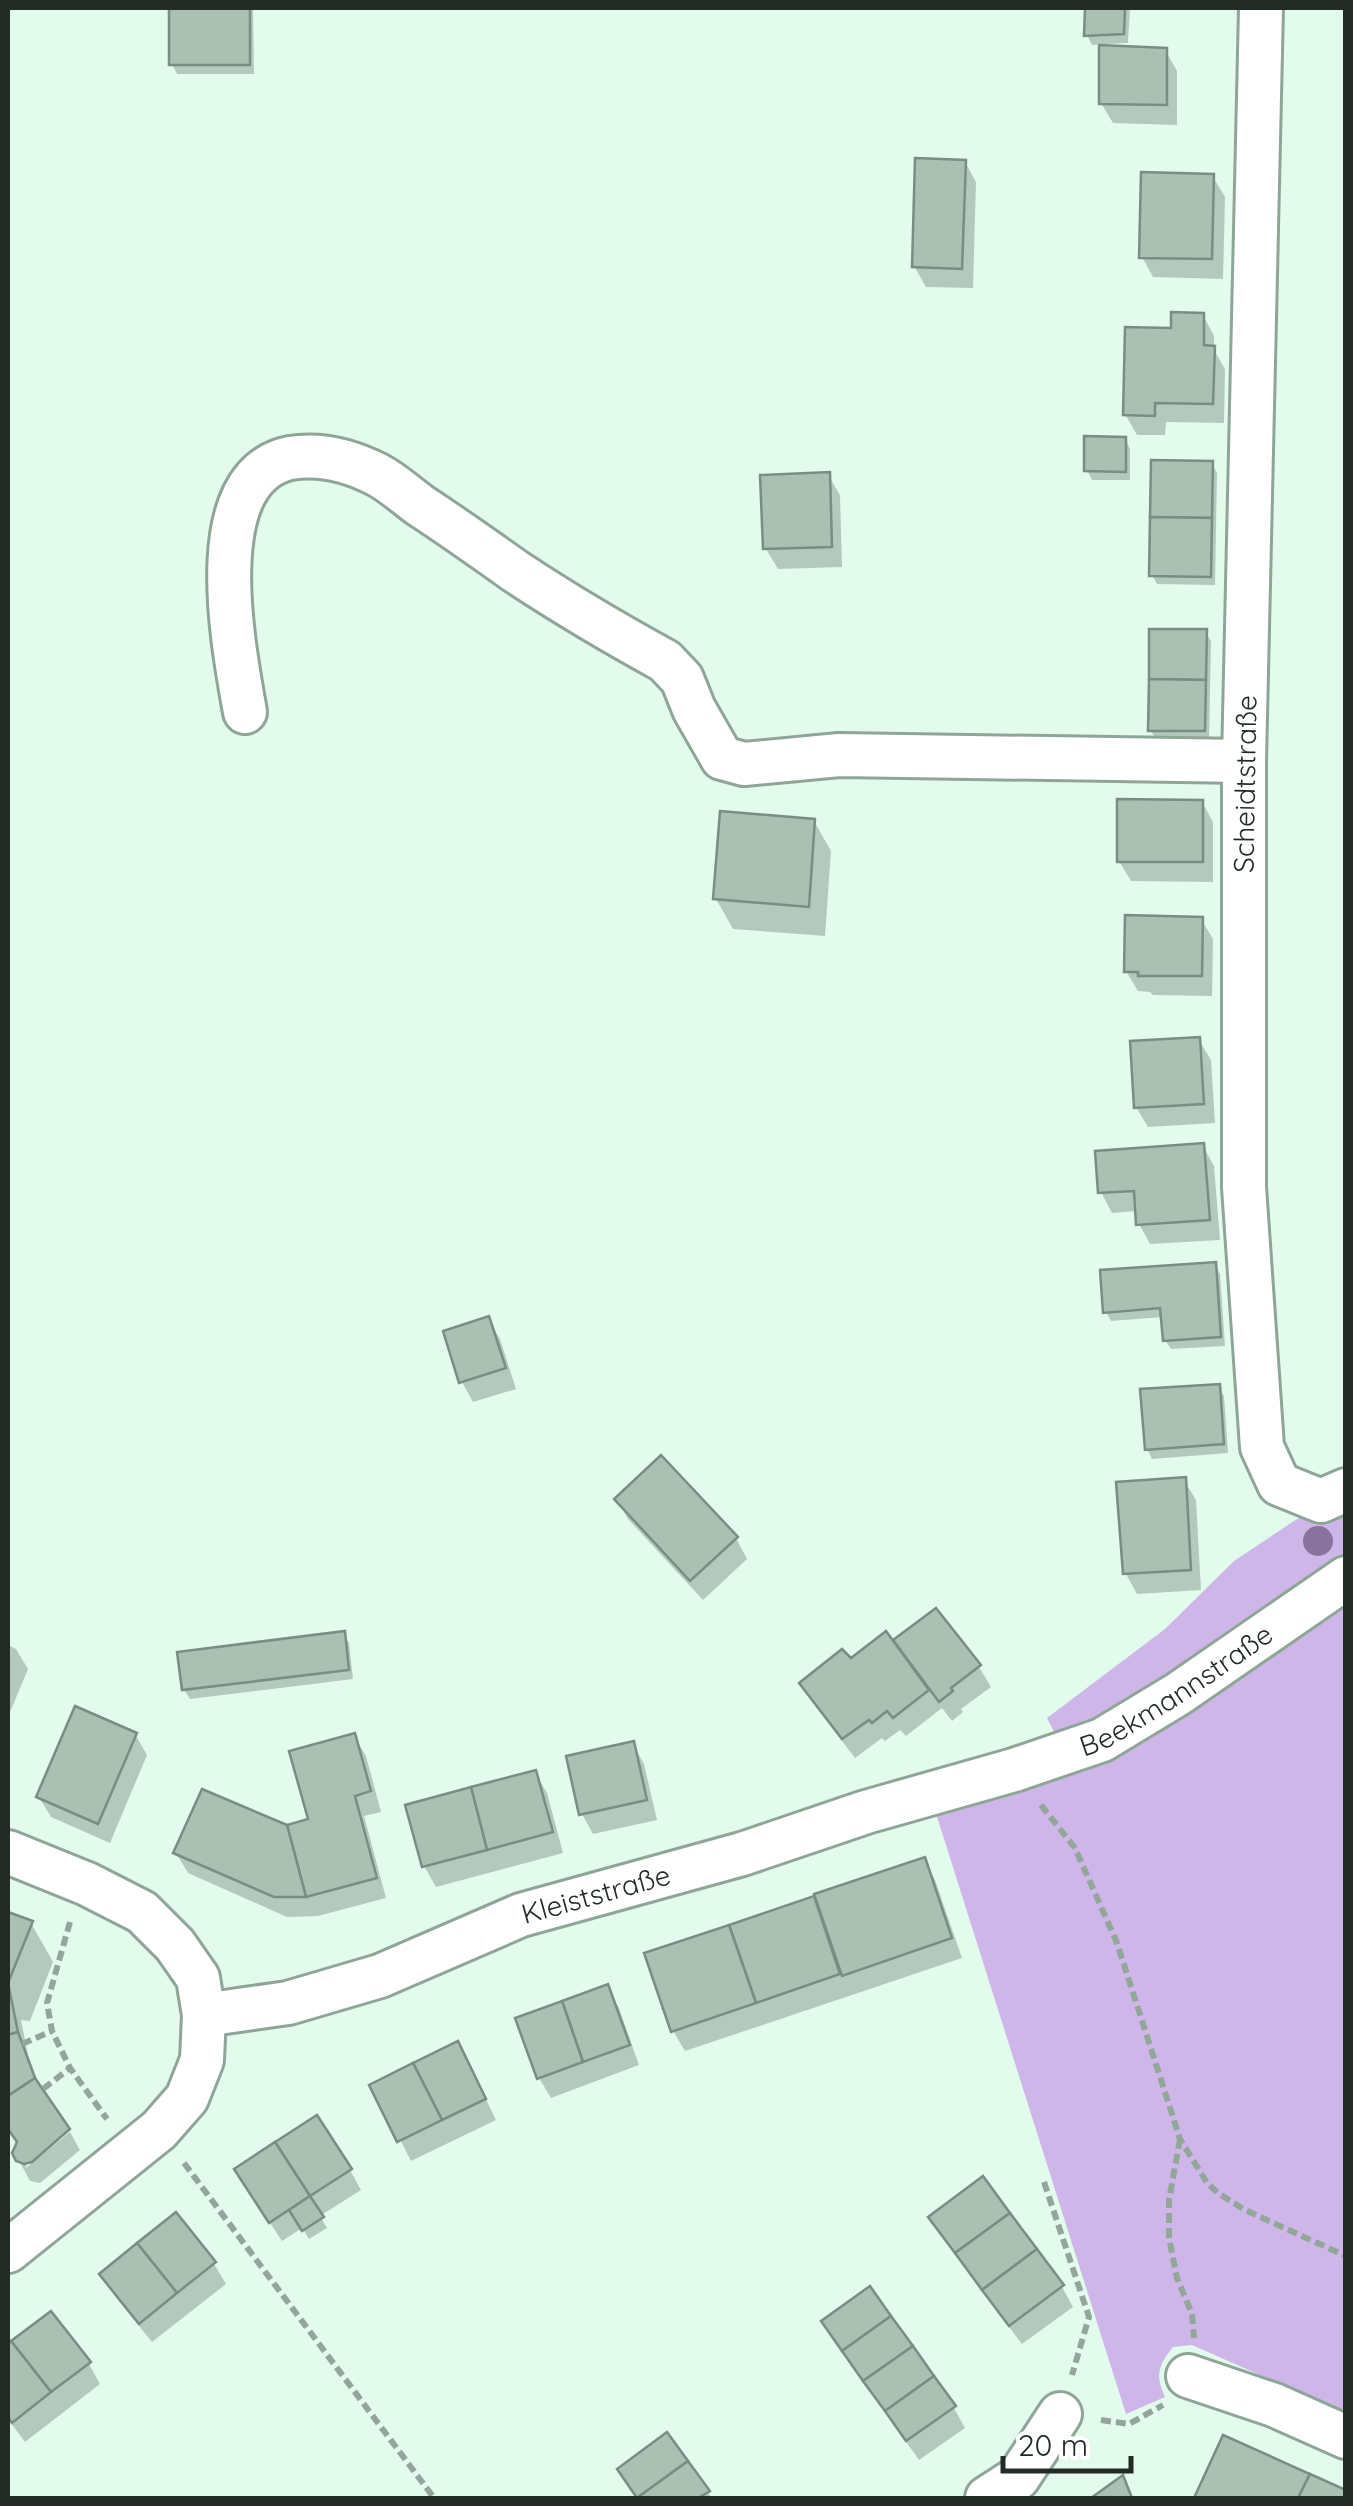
<svg xmlns="http://www.w3.org/2000/svg" width="1353" height="2506" font-family="Quicksand,sans-serif">
	<rect width="100%" height="100%" fill="#e3fbed"/>
	<!-- green -->
	<g fill="#cfb6e9">
		<path d="M1345,1492v75l-282,182 -16,-31 118,-89 69,-68 87,-58z"/>
		<path d="M1345,1584v829l-153,-68 -19,2c-15,19 -18,28 -8,50l-39,17 -194,-613 63,-20z"/>
	</g>
	<!-- shadow -->
	<g fill="#0003">
		<path d="M172,8h81l1,66h-77l-5,-10z"/>
		<path d="M1088,8h42l-2,35 -21,1v4l58,2 12,21v54l-64,-2 -12,-20 1,-59 -10,1 -5,-10z"/>
		<path d="M965,162l11,20 -3,106 -47,-1 -12,-21z"/>
		<path d="M1213,177l12,20 -2,82 -70,-2 -11,-20z"/>
		<path d="M1203,315l11,21v14l11,19 -1,54 -58,-1 -1,13h-28l-12,-21 48,-84z"/>
		<path d="M1125,439l5,10v31h-38l-5,-10z"/>
		<path d="M1212,464l5,9 -2,112 -58,-1 -5,-9z"/>
		<path d="M828,475l12,20 2,72 -64,2 -12,-20z"/>
		<path d="M1205,632l6,9 -2,99 -53,-1 -6,-9z"/>
		<path d="M1202,802l11,20v60l-82,-1 -12,-20z"/>
		<path d="M814,821l17,30 -6,85 -92,-7 -17,-30z"/>
		<path d="M1201,919l12,20 -1,57 -59,-1 -3,-3 -12,-1 -12,-20z"/>
		<path d="M1199,1040l12,20 4,63 -67,4 -12,-20z"/>
		<path d="M1203,1146l11,20 6,74 -70,4 -11,-20 -1,-13 -26,2 -11,-21z"/>
		<path d="M1215,1265l5,9 5,72 -54,3 -6,-9 -1,-23 -53,4 -5,-9z"/>
		<path d="M488,1319l12,20 16,50 -43,13 -11,-20z"/>
		<path d="M1218,1386l6,10 4,57 -76,6 -5,-10z"/>
		<path d="M1184,1480l12,20 5,90 -64,4 -11,-20z"/>
		<path d="M617,1499l119,39 11,21 -44,41 -75,-81z"/>
		<path d="M935,1611l44,56 12,20 -30,22 2,3 -11,9 -10,-13 -36,28 -6,-6 -15,11 -3,-3 -27,20 -41,-54 -12,-20 90,-40z"/>
		<path d="M343,1634l6,9 4,36 -163,20 -6,-9z"/>
		<path d="M8,1645l8,4 12,20 -20,48z"/>
		<path d="M135,1734l12,21 -37,88 -59,-26 -12,-20z"/>
		<path d="M354,1736l12,20 15,56 -17,4 22,82 -68,18 -31,1 -99,-44 -12,-20 135,-32z"/>
		<path d="M633,1744l11,20 13,56 -64,14 -11,-20z"/>
		<path d="M535,1773l12,20 16,60 -127,34 -12,-21z"/>
		<path d="M924,1860l11,20 27,78 -277,93 -12,-20 -25,-76z"/>
		<path d="M8,1914l23,9 22,39 -23,59 -9,-1 7,35 14,38 -16,75 44,-36 10,18 -40,33 -10,-2 -15,-28 4,-9 -11,-16z"/>
		<path d="M607,1988l12,20 20,57 -88,33 -12,-20z"/>
		<path d="M469,2064l27,56 -85,41 -38,-75z"/>
		<path d="M350,2170l11,20 -41,26 7,12 -18,11 -7,-11 -20,13 -34,-51z"/>
		<path d="M982,2180l80,107 11,20 -51,37 -79,-106 -12,-20z"/>
		<path d="M176,2216l38,48 12,20 -74,58 -38,-47 -12,-20z"/>
		<path d="M50,2315l39,49 11,20 -75,58 -17,-23v-71z"/>
		<path d="M824,2322l130,86 11,20 -46,32 -84,-118z"/>
		<path d="M667,2436l45,62h-74l-18,-28z"/>
		<path d="M1224,2438l122,55v5h-149z"/>
	</g>
	<!-- building -->
	<g fill="#a9c0b3" stroke="#788e82" stroke-width="2.5">
		<rect x="169" y="8" width="81" height="57"/>
		<path d="M1085,8h40l-1,26 -40,2z"/>
		<path d="M1099,45l68,3v57l-68,-1z"/>
		<path d="M915,158l51,2 -4,109 -50,-2z"/>
		<path d="M1141,172l73,2 -2,85 -73,-1z"/>
		<path d="M1171,312l33,1v32l11,1 -2,58 -58,-1v13l-32,-1 2,-88 46,1z"/>
		<path d="M1084,436l42,1v35l-42,-1z"/>
		<path d="M1151,460l62,1 -1,57 -62,-1z"/>
		<path d="M830,472l2,75 -69,2 -3,-74z"/>
		<path d="M1150,517l62,1 -1,59 -62,-1z"/>
		<path d="M1149,629h58l-1,51 -57,-1z"/>
		<path d="M1149,679l57,1 -1,51h-57z"/>
		<path d="M1117,799l86,1v62h-86z"/>
		<path d="M720,811l95,8 -6,88 -96,-8z"/>
		<path d="M1125,915l78,2 -1,59h-64v-4h-14z"/>
		<path d="M1200,1037l4,67 -70,4 -4,-67z"/>
		<path d="M1204,1143l6,77 -74,5 -2,-34 -36,2 -3,-42z"/>
		<path d="M1216,1262l5,75 -58,4 -3,-33 -57,5 -3,-43z"/>
		<path d="M489,1316l17,52 -47,15 -16,-52z"/>
		<path d="M1220,1384l4,60 -79,6 -5,-61z"/>
		<path d="M661,1455l77,82 -48,44 -76,-82z"/>
		<path d="M1186,1477l5,93 -68,4 -7,-92z"/>
		<path d="M936,1608l45,57 -30,23 2,3 -14,11 -46,-62z"/>
		<path d="M345,1631l4,39 -167,20 -5,-38z"/>
		<path d="M886,1631l43,59 -36,28 -6,-7 -15,12 -3,-3 -27,19 -43,-56 43,-34 9,9z"/>
		<path d="M75,1706l62,27 -39,91 -62,-27z"/>
		<path d="M355,1733l16,58 -16,5 22,82 -71,19 -19,-72 21,-6 -19,-68z"/>
		<path d="M634,1741l13,59 -68,15 -13,-59z"/>
		<path d="M536,1770l17,62 -66,18 -16,-63z"/>
		<path d="M471,1787l16,63 -65,17 -17,-62z"/>
		<path d="M202,1789l85,36 19,72h-32l-101,-44z"/>
		<path d="M925,1857l27,81 -110,38 -28,-82z"/>
		<path d="M814,1896l26,78 -84,29 -27,-78z"/>
		<path d="M8,1912l25,9 -25,62z"/>
		<path d="M729,1925l27,78 -85,29 -27,-79z"/>
		<path d="M8,1983l10,49 -10,3z"/>
		<path d="M608,1984l22,61 -47,17 -21,-61z"/>
		<path d="M562,2001l21,61 -46,17 -22,-61z"/>
		<path d="M18,2032l17,46 -27,18v-61z"/>
		<path d="M458,2041l28,58 -44,21 -29,-57z"/>
		<path d="M413,2063l29,57 -45,22 -28,-57z"/>
		<path d="M35,2078l35,51 -38,33 -8,2 -8,-3 -4,-8 5,-11 -9,-13v-33z"/>
		<path d="M317,2115l35,54 -42,27 -35,-54z"/>
		<path d="M275,2142l35,54 -41,27 -35,-54z"/>
		<path d="M983,2176l27,37 -55,40 -27,-36z"/>
		<path d="M310,2196l14,21 -22,14 -13,-21z"/>
		<path d="M176,2212l40,50 -39,31 -40,-50z"/>
		<path d="M1010,2213l27,36 -55,41 -27,-37z"/>
		<path d="M137,2243l40,50 -38,31 -40,-50z"/>
		<path d="M1037,2249l27,36 -55,41 -27,-36z"/>
		<path d="M870,2286l21,30 -49,35 -21,-30z"/>
		<path d="M51,2311l40,51 -40,30 -40,-51z"/>
		<path d="M891,2316l22,30 -50,35 -21,-30z"/>
		<path d="M11,2341l40,51 -39,31 -4,-6v-73z"/>
		<path d="M913,2346l21,30 -49,35 -22,-30z"/>
		<path d="M934,2376l22,30 -50,35 -21,-30z"/>
		<path d="M667,2432l21,29 -51,37 -20,-29z"/>
		<path d="M1223,2435l87,39 -12,24h-104z"/>
		<path d="M688,2461l22,30 -12,7h-61z"/>
		<path d="M1310,2474l36,16v8h-48z"/>
		<path d="M1123,2475l9,23h-41z"/>
	</g>
	<g fill="none" stroke-linecap="round" stroke-linejoin="round">
		<defs>
			<g id="minor">
				<path d="M1261,8l-17,753v426l18,260 17,37 42,17 25,-11"/>
				<path d="M245,712c-11,-63 -46,-235 45,-254 30,-5 61,3 88,17 15,8 29,21 43,31 32,21 63,43 94,65 48,32 99,62 150,90l17,18 12,30 28,49 22,6 95,-9 405,6"/>
				<path d="M8,1852l79,32 55,28 33,33 23,33 6,37 -2,45 -15,38 -28,32 -151,121"/>
				<path id="s1" d="M204,2015l84,-12 92,-27 141,-61 221,-61 124,-42 148,-42 88,-30 76,-46 168,-116"/>
				<path d="M1188,2376l86,29 72,32"/>
				<path d="M987,2498l31,-20 42,-64"/>
			</g>
		</defs>
		<!-- minor casing -->
		<use href="#minor" stroke="#8fa598" stroke-width="48"/>
		<!-- path -->
		<g stroke="#94a59b" stroke-width="6" stroke-dasharray="10 5" stroke-linecap="butt">
			<path d="M1041,1805l34,43 42,95 63,196 27,44 11,10 27,17 101,46"/>
			<path d="M70,1922l-23,81 5,28 18,37 37,51"/>
			<path d="M22,2044l30,-13"/>
			<path d="M43,2089l27,-21"/>
			<path d="M1180,2139l-11,61v38l8,40 15,36 2,24"/>
			<path d="M184,2163l250,335"/>
			<path d="M1044,2182l45,135 -17,58"/>
			<path d="M1101,2420l28,4 34,-19"/>
		</g>
		<!-- minor -->
		<use href="#minor" stroke="#fff" stroke-width="42"/>
	</g>
	<!-- trees -->
	<circle fill="#87739d" cx="1318" cy="1541" r="15"/>
	<g text-anchor="middle" stroke-width="8" stroke-linejoin="round" paint-order="stroke">
		<!-- street labels -->
		<g font-size="28" fill="#222b26" stroke="#fff">
			<text transform="translate(1245 784) rotate(-89)" y="10">Scheidtstraße</text>
			<text dy="10" stroke="none"><textPath href="#s1" startOffset="1030">Beekmannstraße</textPath></text>
			<text dy="10" stroke="none"><textPath href="#s1" startOffset="412">Kleiststraße</textPath></text>
		</g>
	</g>
	<!-- border -->
	<rect width="1353" height="2506" fill="none" stroke="#222b26" stroke-width="20"/>
	<!-- scale -->
	<path d="M1003 2456v15h128v-15" fill="none" stroke="#222b26" stroke-width="5"/>
	<text x="1018" y="2456" font-size="30" fill="#222b26" stroke="#ffffff" stroke-width="8" paint-order="stroke">20 m</text>
</svg>
